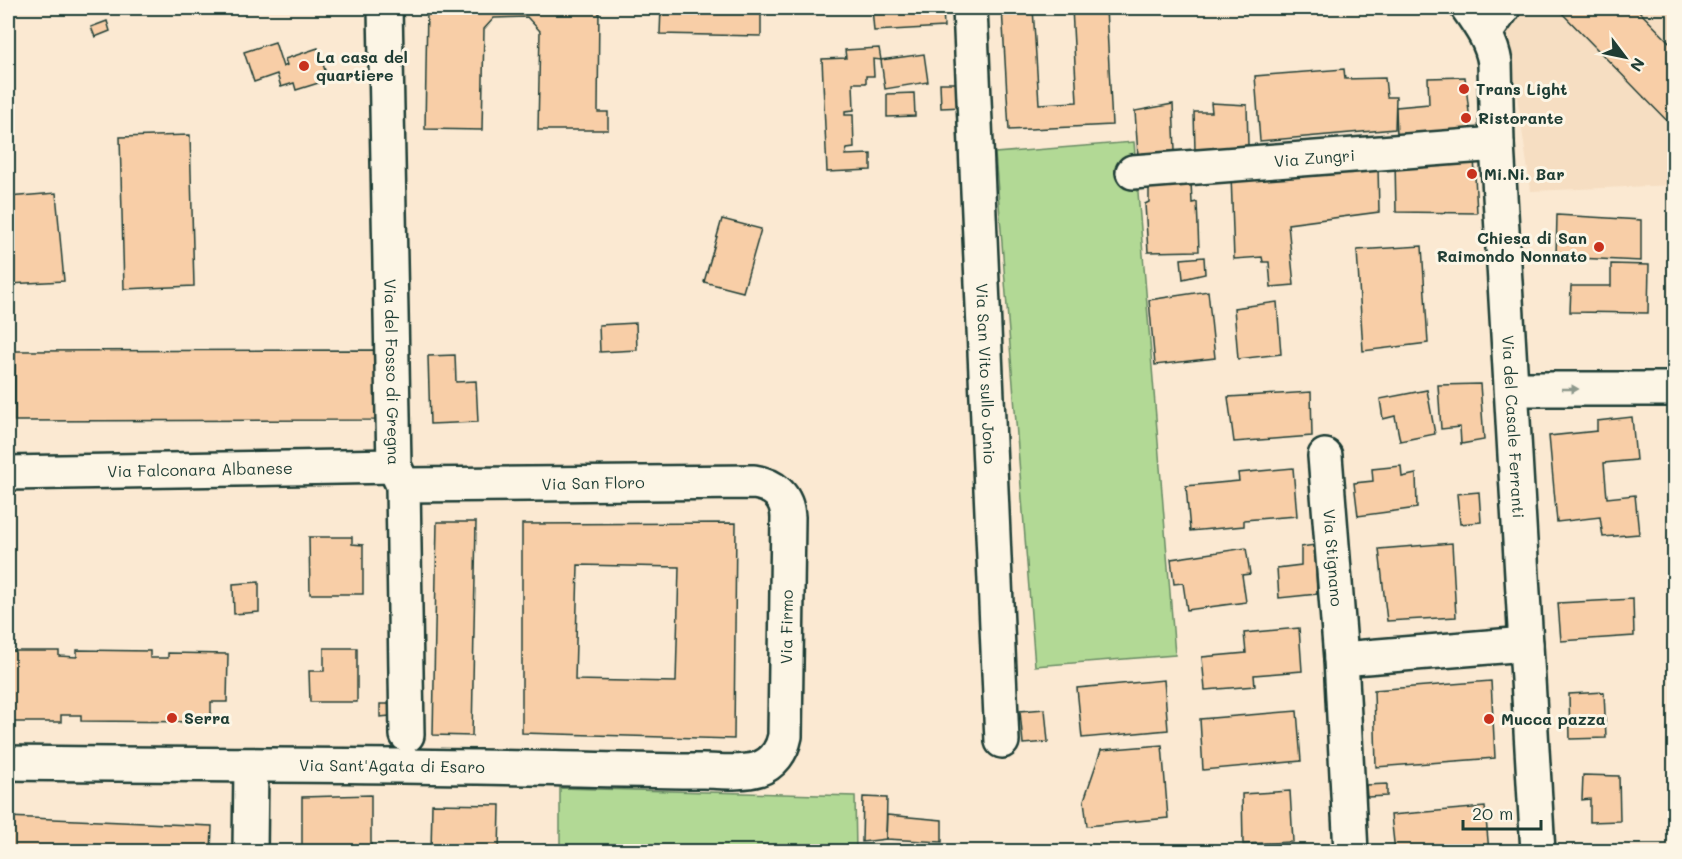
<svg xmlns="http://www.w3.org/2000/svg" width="1682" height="859" font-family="Mali,sans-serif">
	<rect width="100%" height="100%" fill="#fbe9d2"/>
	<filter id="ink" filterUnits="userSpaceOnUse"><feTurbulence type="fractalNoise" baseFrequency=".0167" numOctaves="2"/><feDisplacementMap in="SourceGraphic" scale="12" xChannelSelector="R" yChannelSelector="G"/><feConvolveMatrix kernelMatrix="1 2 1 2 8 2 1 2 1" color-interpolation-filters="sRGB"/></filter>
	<g filter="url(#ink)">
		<!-- built -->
		<path fill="#f6dec2" d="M1504,8h170v177l-143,6z"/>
		<!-- green -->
		<g fill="#b2d995" stroke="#688b64" stroke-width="1.5">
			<path d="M1134,142l41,513 -140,11 -40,-513z"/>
			<path d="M560,788l295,8 1,55h-296z"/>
		</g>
		<!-- building -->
		<g fill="#f8cea7" stroke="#1f3d34" stroke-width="1.5" fill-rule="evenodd">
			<path d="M427,8h172l-1,104h10v18h-70l2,-99 -13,-14 -33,1 -10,11 -2,101 -57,-1z"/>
			<path d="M661,8h100v28l-101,-2z"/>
			<path d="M872,8h71l1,19 -70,4z"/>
			<path d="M1002,8h31l6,96 38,-2 -5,-94h34l6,117 -103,5z"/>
			<path d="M1557,8h79l38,39v81z"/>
			<path d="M107,21l3,10 -15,6 -4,-10z"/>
			<path d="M275,42l8,25 4,-2 -2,-6 33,-11 10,32 -32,10 -2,-7 -13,4 -4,-13 -23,8 -10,-30z"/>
			<path d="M879,48l2,12 -8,-1 1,17h-8v7h-13l1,27 -9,1v4h8l1,33 -7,1 -2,6 26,-1v16l-44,2 -5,-113 24,-1 -1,-8z"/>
			<path d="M924,54l4,28 -43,7 -4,-29z"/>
			<path d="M1344,69l1,10 40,-1 2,19h9l-1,32 -135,12 -5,-65z"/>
			<path d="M1465,77l6,53 -74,7 -1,-30 33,-3 -1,-26z"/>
			<path d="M940,83h23v24l-22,1z"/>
			<path d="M914,93l1,23 -28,1v-23z"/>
			<path d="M1211,103l36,2 1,40 -53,6 -1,-39h18z"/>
			<path d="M1173,104l2,47 -37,5 -3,-45z"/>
			<path d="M190,135l4,151 -70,3 -4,-152z"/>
			<path d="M1474,157l3,56 -81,-1 -1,-51z"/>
			<path d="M1378,166l1,46 -91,12 6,61 -23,2 -2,-25h-6l-1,-5 -28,2 -3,-84z"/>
			<path d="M1191,182l1,21 5,-1 2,49 -51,1 -3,-48 4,-2v-19z"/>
			<path d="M56,193l8,88 -55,3 -1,-87z"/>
			<path d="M1557,215l84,5v41l-85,-4z"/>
			<path d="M722,219l39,10 -18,63 -39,-10z"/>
			<path d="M1422,246l6,97 -65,8 -6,-101z"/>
			<path d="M1204,257l1,17 -22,5 -2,-20z"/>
			<path d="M1611,264l38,1 -1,48 -78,-1 1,-26h40z"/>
			<path d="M1208,291l7,67 -60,7 -6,-65z"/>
			<path d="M1277,302l4,52 -43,5 -4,-51z"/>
			<path d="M636,323l1,27 -37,2 -1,-27z"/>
			<path d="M383,350v70l-368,1v-70z"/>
			<path d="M455,355l1,27 20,-1 2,41 -48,2 -2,-68z"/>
			<path d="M1480,384l4,56 -23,4 -1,-17 -19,2 -3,-44z"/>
			<path d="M1427,390l8,44 -35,7 -5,-25 -12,3 -3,-20z"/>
			<path d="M1311,392l1,44 -78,6 -6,-45z"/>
			<path d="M1632,417l4,43 -32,3 3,35 28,-3 4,39 -36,3 -3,-20 -43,5 -8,-86 48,-5v-10z"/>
			<path d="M1401,466l1,11 14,-3 1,34 -59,8 -4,-33 19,-2 -1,-12z"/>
			<path d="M1293,468l4,48 -53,4v6l-54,5 -4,-45 53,-5 -1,-8z"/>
			<path d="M1479,492l2,30 -21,2 -3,-30z"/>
			<path d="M437,522h39l-4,214 -39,-1z"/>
			<path d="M736,523l-2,216 -212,-6v-209zM578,565l101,2 -3,115 -101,-2z"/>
			<path d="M309,537h43v7l11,1v49h-53z"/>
			<path d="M1452,543l4,74 -69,4 -8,-72z"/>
			<path d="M1315,545l2,49 -38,4 -2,-30 24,-3v-18z"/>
			<path d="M1246,548l4,26 -8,1 4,27 -59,8 -4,-27 -9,1 -3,-25z"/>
			<path d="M259,582v30l-25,2 -1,-30z"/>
			<path d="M1633,599l1,37 -73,5 -3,-38z"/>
			<path d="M1299,628l3,43 -48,4 1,11 -50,4 -3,-33 44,-4 -2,-20z"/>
			<path d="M324,648h33v54h-47l-1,-31h15z"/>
			<path d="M77,650l73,1v7h18v-5l60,1 -1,48h-16v20l-130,-1v-6h-20v7h-53v-71h51v5l18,1z"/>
			<path d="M1164,680l4,50 -86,8 -5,-50z"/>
			<path d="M1491,681l4,77 -119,9 -2,-77z"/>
			<path d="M1604,692l2,46 -36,1 -1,-45z"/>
			<path d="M380,704h11l-1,12 -10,1z"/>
			<path d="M1045,709l3,33 -25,2 -3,-33z"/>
			<path d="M1297,711l4,50 -98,9 -3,-51z"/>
			<path d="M1162,745l6,73 -81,8 -3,-26 17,-50z"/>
			<path d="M1671,768h3v54h-2z"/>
			<path d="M1583,775l36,1 1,45 -30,1v-23l-8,1z"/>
			<path d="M1387,784v12l-20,1 -1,-12z"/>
			<path d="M1290,791l3,51 -50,2 -1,-50z"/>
			<path d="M371,795v57h-69v-55z"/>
			<path d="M863,797l24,1 -1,41 -24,3z"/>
			<path d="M432,804l68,1 -1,47h-68z"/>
			<path d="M1485,807l4,45h-94l-4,-37z"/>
			<path d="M887,815l55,5v22l-56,-3z"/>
			<path d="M8,817l204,9 -1,26h-203z"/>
			<path d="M1621,848v4h-43v-3z"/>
		</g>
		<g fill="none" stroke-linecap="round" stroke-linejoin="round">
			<defs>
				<g id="minor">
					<path id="s1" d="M385,8l9,458 9,19 4,250"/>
					<path id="s2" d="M970,8l32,733"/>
					<path id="s3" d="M1468,8c12,17 24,34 27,55l2,81 41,708"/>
					<path d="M1485,33l18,-25"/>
					<path id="s4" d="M1133,172l364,-28"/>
					<path d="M1512,389h162"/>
					<path id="s5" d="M1325,456l16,203 10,193"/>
					<path id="s6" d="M8,473l386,-7"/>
					<path d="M1341,659l185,-15"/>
					<path id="s7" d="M8,763c174,2 348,1 522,5 58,1 116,3 173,3 17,0 38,3 55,-2 15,-5 24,-18 27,-33l3,-219c-1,-21 -14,-32 -34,-35l-351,3"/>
					<path d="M250,852l1,-86"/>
				</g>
			</defs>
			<!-- minor casing -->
			<use href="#minor" stroke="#1f3d34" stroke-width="38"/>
			<!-- minor -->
			<use href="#minor" stroke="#fcf5e5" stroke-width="33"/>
		</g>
		<!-- one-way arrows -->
		<defs><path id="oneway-solid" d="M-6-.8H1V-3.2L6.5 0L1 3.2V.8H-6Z" transform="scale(1.5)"/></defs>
		<use fill="#8e998c" href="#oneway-solid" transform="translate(1570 389)"/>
	</g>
	<!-- markers -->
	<g fill="#c8321e" stroke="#fcf5e5" stroke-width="2">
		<circle cx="304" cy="66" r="6"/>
		<circle cx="1464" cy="89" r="6"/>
		<circle cx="1466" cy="118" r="6"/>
		<circle cx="1472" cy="174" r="6"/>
		<circle cx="1599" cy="247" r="6"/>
		<circle cx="172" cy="718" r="6"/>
		<circle cx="1489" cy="719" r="6"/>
	</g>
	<g text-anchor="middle" stroke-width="6" stroke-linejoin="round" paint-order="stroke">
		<!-- poi labels -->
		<g font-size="16" font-weight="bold" fill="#1f3d34" stroke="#fcf5e5" text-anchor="start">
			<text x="316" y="63">La casa del<tspan x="316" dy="18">quartiere</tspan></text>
			<text x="1476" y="95">Trans Light</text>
			<text x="1478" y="124">Ristorante</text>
			<text x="1484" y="180">Mi.Ni. Bar</text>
			<text x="1587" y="244" text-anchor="end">Chiesa di San<tspan x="1587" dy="18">Raimondo Nonnato</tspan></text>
			<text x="184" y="724">Serra</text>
			<text x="1501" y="725">Mucca pazza</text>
		</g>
		<!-- street labels -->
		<g font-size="16" fill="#1f3d34" stroke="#fcf5e5">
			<text dy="6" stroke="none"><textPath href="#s4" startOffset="182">Via Zungri</textPath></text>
			<text dy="6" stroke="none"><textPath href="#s1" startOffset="364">Via del Fosso di Gregna</textPath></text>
			<text dy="6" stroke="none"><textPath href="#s2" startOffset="366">Via San Vito sullo Jonio</textPath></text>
			<text dy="6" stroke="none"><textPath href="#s3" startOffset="426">Via del Casale Ferranti</textPath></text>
			<text dy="6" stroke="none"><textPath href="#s6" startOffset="192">Via Falconara Albanese</textPath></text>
			<text transform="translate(593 483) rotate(-1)" y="6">Via San Floro</text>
			<text dy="6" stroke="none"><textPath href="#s5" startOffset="102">Via Stignano</textPath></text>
			<text dy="6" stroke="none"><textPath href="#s7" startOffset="904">Via Firmo</textPath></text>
			<text dy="6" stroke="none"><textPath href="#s7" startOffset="384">Via Sant'Agata di Esaro</textPath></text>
		</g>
	</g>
	<!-- margin -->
	<rect width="1682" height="859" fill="none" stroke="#fcf5e5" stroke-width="30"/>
	<rect x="15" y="15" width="1652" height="829" fill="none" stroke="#1f3d34" stroke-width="2" filter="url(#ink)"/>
	<!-- north arrow -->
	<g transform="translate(1625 57) rotate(122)" stroke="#fcf5e5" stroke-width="4.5" paint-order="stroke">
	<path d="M0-4.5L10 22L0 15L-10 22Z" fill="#1f3d34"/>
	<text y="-9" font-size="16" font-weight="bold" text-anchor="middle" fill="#1f3d34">N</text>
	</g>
	<!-- scale -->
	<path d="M1463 820v9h78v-9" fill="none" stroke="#1f3d34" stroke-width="3"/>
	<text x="1472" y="820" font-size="18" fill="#1f3d34" stroke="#fcf5e5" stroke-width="4.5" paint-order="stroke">20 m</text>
</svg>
